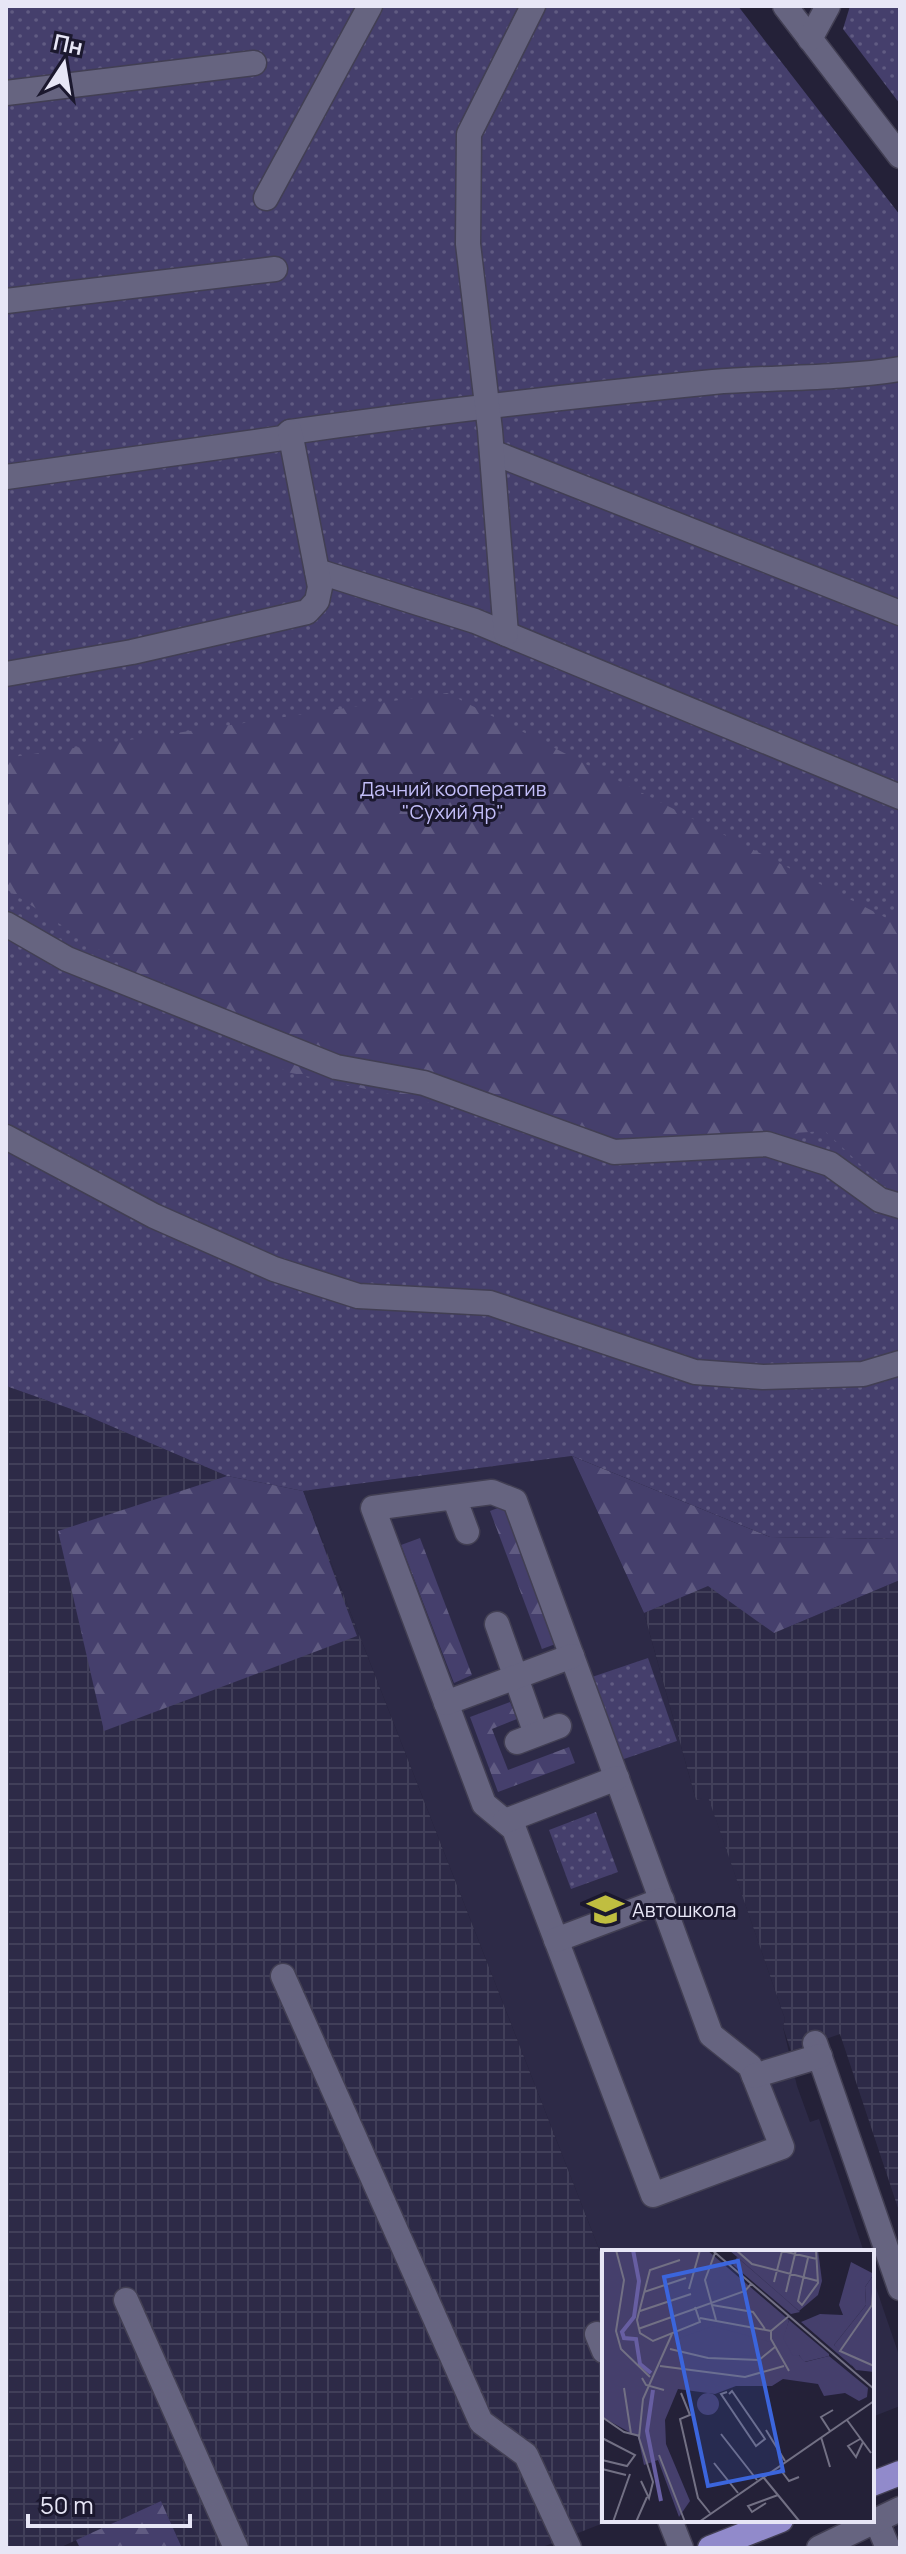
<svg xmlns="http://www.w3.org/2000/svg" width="906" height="2554" font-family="Manrope,sans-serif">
	<defs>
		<pattern id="industrial-grid" width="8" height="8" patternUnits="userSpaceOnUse" patternTransform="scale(2)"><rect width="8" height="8" fill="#2d2a47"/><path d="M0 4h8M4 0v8" fill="none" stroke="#413f59"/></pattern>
		<pattern id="green-dots" width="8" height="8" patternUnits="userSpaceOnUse" patternTransform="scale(2)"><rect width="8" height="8" fill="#453f6c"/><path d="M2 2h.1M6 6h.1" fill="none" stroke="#605b82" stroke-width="1.8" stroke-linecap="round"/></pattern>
		<pattern id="forest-firs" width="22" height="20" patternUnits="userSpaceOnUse" patternTransform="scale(2)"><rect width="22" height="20" fill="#453f6c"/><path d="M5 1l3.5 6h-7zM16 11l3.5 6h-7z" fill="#605b82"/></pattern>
	</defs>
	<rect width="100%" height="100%" fill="#242138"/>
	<!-- built -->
	<g fill="#2d2a47">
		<path d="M572,1456l72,157 52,187 12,-4 77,223 -2,8 14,59 13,36 9,-3 45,133h-260v10l-301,-771z"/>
		<path d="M872,2276l28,82v48l-28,11z"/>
	</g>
	<!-- industrial -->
	<g fill="url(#industrial-grid)">
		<path d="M6,1386l65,23 156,67 76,15 301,771v258h7l-71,28h-358l-21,-47 -102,47h-53z"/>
		<path d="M900,1580v634l-60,-180 -49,17 -8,-24 2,-8 -77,-222 -12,3 -52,-187 64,-28 66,48z"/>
	</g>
	<!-- green -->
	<g fill="url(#green-dots)">
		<path d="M6,6h732l162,209v1324l-130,-2 -198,-81 -269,35 -76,-15 -156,-67 -65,-23z"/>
		<path d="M850,6h50v98l-57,-75z"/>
		<path d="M648,1658l29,83 -56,19 -29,-83z"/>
		<path d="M596,1812l22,60 -47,17 -22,-59z"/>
	</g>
	<!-- forest -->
	<g fill="url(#forest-firs)">
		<path d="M447,693l453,232v264l-20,-6 -55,-52 -203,13 -335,-72 -281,-183v-131z"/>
		<path d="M572,1456l198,81 130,2v41l-126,53 -66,-47 -64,27z"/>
		<path d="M227,1476l76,15 54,145 -253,95 -46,-200z"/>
		<path d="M508,1504l53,138 -19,7 -52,-138z"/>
		<path d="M420,1538l52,137 -18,8 -53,-138z"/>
		<path d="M510,1702l7,17 -25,10 16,41 61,-23 6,16 -77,29 -28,-75z"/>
		<path d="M161,2501l21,47h-102l-4,-8z"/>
	</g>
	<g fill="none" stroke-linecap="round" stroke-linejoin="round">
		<defs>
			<g id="minor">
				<path d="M785,6l115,150"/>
				<path d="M810,39l18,-33"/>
				<path d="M6,93l248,-30"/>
				<path d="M266,198l104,-192"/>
				<path d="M6,301l269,-32"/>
				<path d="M492,452l408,161"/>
				<path d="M6,477l277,-39 7,-6c141,-20 281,-36 423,-50 62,-5 125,-3 187,-13"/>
				<path d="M317,571l158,50 425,176"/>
				<path d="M506,634l-16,-204 -22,-186 1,-110 64,-128"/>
				<path d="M6,674l126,-22 175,-40 10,-11 3,-14 -30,-155"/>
				<path d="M6,924l61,35 269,108 88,16 190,69 153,-8 63,20 50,36 20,6"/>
				<path d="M6,1137l148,79 120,53 84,27 132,7 205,69 68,5 100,-3 37,-11"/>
				<path d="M454,1497l-81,11 111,296 30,25 139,366 129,-48 -32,-81 -39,-31 -196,-534 -23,-9 -38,5 13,35"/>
				<path d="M497,1624l39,110"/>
				<path d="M446,1703l126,-47"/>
				<path d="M517,1742l42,-16"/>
				<path d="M505,1821l112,-43"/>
				<path d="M556,1940l106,-40"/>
				<path d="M283,1976l198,446 45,33 43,93"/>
				<path d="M815,2043l85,245"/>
				<path d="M754,2076l66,-20"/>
				<path d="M126,2300l110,248"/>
				<path d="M597,2334l7,17"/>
				<path d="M670,2520l11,28"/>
				<path d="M877,2522l11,26"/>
				<path d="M819,2548l81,-39"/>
			</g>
			<g id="major">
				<path d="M872,2484l28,-11"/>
				<path d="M710,2548l71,-28"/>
			</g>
		</defs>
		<!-- minor casing -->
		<use href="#minor" stroke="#423f53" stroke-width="27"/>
		<!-- major casing -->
		<use href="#major" stroke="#423f53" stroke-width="27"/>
		<!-- minor -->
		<use href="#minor" stroke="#666480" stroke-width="24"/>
		<!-- major -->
		<use href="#major" stroke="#918acb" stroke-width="24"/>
	</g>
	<!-- icons -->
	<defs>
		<symbol id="school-bare" viewBox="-9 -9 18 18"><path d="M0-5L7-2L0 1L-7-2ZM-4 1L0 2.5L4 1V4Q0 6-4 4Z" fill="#c0be40" stroke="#1b182e" stroke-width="2.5" paint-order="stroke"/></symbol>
	</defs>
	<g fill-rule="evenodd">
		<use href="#school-bare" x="580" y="1884" width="51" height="51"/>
	</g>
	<g text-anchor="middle" stroke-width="6" stroke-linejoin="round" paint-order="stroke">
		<!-- park labels -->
		<g font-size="20" fill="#c3bef9" stroke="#1b182e">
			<text x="453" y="796">Дачний кооператив<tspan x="453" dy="23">"Сухий Яр"</tspan></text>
		</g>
		<!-- poi labels -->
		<g font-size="20" fill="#e7e6f6" stroke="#1b182e" text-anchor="start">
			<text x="632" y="1917">Автошкола</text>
		</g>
	</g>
	<!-- overview -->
	<g transform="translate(602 2250)">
		<rect width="272" height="272" fill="#242138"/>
		<path d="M0,0h105l82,70 -5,18 21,24 24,-6 39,32 -1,9 -8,4 -14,-8 -21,3 -6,-12 -35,-5 -11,7h-36l-21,8 -37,-5 -13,31 1,24 24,57 -11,16 -21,-57 -14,5 -6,-28 -36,-20zM135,7l45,39 18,16 -9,2 -58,-49zM272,24v98l-18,-2 -22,-25 32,-40 -1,-18z" fill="#453f6c"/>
		<path d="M249,12l23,12 -9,13 1,18 -32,40 15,12 3,9 -51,-44 19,-8 23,1 -4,-10zM187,70l40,34v2l-25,6 -5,-7 -6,1 -10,-18zM111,76l57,16 5,8 -9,9 -15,-4 -45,5 -35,-13 1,-6zM95 154a11 11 0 1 1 22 0a11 11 0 1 1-22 0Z" fill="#453f6c"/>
		<path d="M127,0h89l4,31 -4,14 -19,16z" fill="#453f6c"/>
		<path fill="none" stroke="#675ea2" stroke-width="4" d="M31,0l6,31 -5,36 -12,15 2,6 12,1 4,25 11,9M51,140l-6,41 14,70"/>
		<path fill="none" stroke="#727084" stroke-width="2" d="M14,0l8,30 -8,51 5,18 29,28M110,0l162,139M134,0l16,14 66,17M176,0l39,9M113,3l-10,27 11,40M206,8l-10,43 4,4 16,-22 -2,-33M78,10l-30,10 -13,50 3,13 13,8 47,-19 -5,-15M272,29l-2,26 -32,46 34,15M172,32l8,-31M87,39l11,-39M42,42l42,-14M184,42l10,-42M110,55l41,7 12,17M38,61l51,-17M98,68l71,13M36,79l107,-38 6,-7M68,99l38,9 51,2 16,-13M58,116l85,11 39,-11M187,121l-18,-32v-8l18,-15M40,128l4,7 18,5M22,138l7,46M125,142l-6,2 35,52 9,-7 -33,-48 -3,3M79,143l9,22 -10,4 18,79 12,15M0,167l22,15 16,4M245,170l24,33M164,180l19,31M228,181l-9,-14 12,-7M119,184l36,46M219,187l9,30M0,188l33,17 -8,11 -25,-6M258,189l-12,7 8,11 7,-15M57,205l26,67M112,213l24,30M0,219l24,6M178,219l9,12 10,-4M162,228l36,44M39,231l8,17 4,-16 -14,-44 4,-39 29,-65M164,253l-14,9 -4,-6 30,-11M11,272l17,-48M34,272l11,-25M97,272l175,-121"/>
		<path fill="#3b65dc" fill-opacity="0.15" stroke="#3b65dc" stroke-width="4" d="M136,11l45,210 -75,15 -44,-209z"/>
		<rect width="272" height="272" fill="none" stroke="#e7e6f6" stroke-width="4"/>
	</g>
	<!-- border -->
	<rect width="906" height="2554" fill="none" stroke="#e7e6f6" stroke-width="16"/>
	<!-- north arrow -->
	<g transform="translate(64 64) rotate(12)" stroke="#1b182e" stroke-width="6" paint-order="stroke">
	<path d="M0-6L14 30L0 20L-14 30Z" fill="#e7e6f6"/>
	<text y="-12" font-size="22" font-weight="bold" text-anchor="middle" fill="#e7e6f6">Пн</text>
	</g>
	<!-- scale -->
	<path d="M28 2514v12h162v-12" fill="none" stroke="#e7e6f6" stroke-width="4"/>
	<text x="40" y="2514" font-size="24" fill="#e7e6f6" stroke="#1b182e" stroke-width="6" paint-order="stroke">50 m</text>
</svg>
